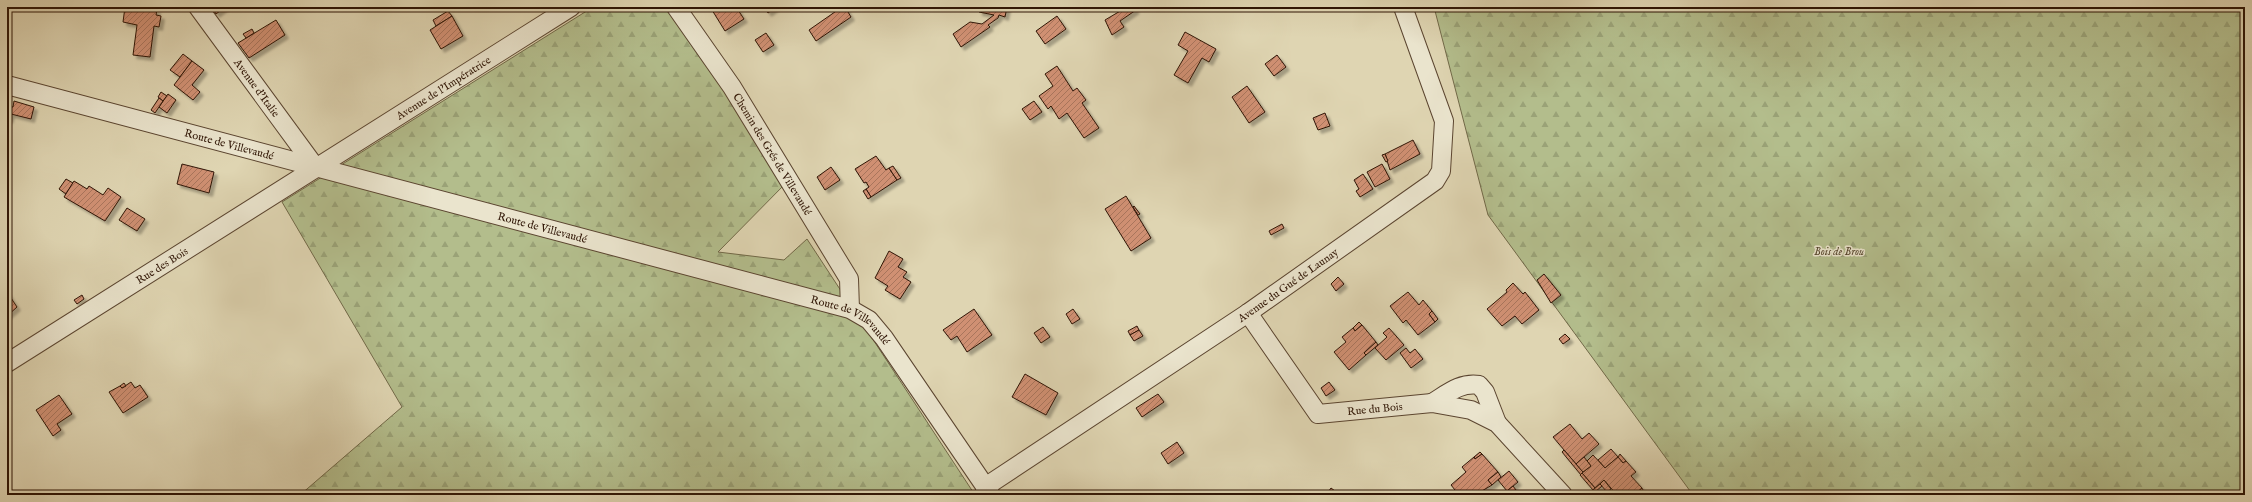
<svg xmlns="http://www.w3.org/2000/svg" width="2252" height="502" font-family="'IM FELL English',serif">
	<defs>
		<pattern id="forest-firs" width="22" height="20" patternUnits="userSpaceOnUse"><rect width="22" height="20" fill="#b3bd8c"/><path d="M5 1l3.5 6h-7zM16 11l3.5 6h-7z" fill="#9aa277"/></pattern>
		<pattern id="building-hatch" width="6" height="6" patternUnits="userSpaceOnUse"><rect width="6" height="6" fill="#d09073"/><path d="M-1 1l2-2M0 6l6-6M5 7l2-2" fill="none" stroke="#a9745c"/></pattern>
		<filter id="shadow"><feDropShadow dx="3.5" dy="3.5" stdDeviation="1" flood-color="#0004"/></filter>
	</defs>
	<rect width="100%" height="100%" fill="#dfd5b2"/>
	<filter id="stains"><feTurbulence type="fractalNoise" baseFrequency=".005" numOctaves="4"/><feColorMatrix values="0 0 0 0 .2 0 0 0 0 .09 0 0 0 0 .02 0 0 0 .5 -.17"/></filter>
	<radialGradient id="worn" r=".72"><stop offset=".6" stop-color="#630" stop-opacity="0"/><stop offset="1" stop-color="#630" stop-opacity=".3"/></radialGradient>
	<!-- forest -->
	<g fill="url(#forest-firs)" stroke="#716948">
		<path d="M593,7h76l117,176 -68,69 66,8 23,-21 168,256h-675l102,-88 -120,-205z"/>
		<path d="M1434,7h811v488h-552l-205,-280z"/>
	</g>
	<!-- building -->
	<g fill="url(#building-hatch)" stroke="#2f1505" filter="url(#shadow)">
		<path d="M125,7l32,3 -1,5 5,1 -2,11 -5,-1 -4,31 -17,-2 4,-30 -14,-3z"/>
		<path d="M211,7h14l-9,7z"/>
		<path d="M717,7l6,2 13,-2 8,12 -19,12 -13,-21z"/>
		<path d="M764,7h12l-8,6z"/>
		<path d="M842,7h3l6,10 -35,24 -7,-11z"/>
		<path d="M979,7h28l-2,10 -6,-2 -1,3 -10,7 2,2 -29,20 -8,-13 17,-12 12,2 12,-9 -15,-3z"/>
		<path d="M1127,7h6l3,3 -16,11 4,6 -12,8 -7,-15z"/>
		<path d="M448,11l4,5 -16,10 -3,-6z"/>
		<path d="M452,16l11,20 -22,13 -11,-19z"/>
		<path d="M1057,16l9,13 -21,15 -9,-13z"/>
		<path d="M276,20l9,15 -36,23 -11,-15z"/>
		<path d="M252,29l2,4 -8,5 -3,-4z"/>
		<path d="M1185,32l31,17 -7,13 -7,-4 -14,25 -14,-8 14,-24 -10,-6z"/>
		<path d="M766,33l8,12 -11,7 -8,-12z"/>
		<path d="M183,54l9,7 -12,16 -10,-7z"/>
		<path d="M1277,55l9,12 -12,9 -9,-12z"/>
		<path d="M192,61l12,9 -12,15 8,7 -7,8 -19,-15z"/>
		<path d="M1057,66l16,25 4,-3 9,12 -4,3 17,25 -15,10 -17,-25 -8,6 -8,-13 -3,3 -9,-13 14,-10 -8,-12z"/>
		<path d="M1247,86l18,26 -16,11 -17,-26z"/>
		<path d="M161,92l6,4 -4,5 -5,-4z"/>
		<path d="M168,94l8,6 -9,13 -8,-6z"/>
		<path d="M159,98l4,3 -8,12 -4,-3z"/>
		<path d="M14,101l20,6 -3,12 -20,-5 -2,6 -2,-1v-13l6,1z"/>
		<path d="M1034,101l8,11 -12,8 -8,-11z"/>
		<path d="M1325,113l5,13 -12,4 -5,-12z"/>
		<path d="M1413,140l7,14 -30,16 -5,-16z"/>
		<path d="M1385,154l3,7 -2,1 -4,-7z"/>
		<path d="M876,156l10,14 3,-2 8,12 -26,17 -5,-8 3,-2 -3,-5 -2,1 -9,-14z"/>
		<path d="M182,164l32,8 -5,21 -32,-9z"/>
		<path d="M1382,164l8,15 -15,8 -8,-15z"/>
		<path d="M893,166l8,12 -4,2 -8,-12z"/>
		<path d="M831,167l9,13 -15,10 -8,-13z"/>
		<path d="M1363,174l10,15 -13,8 -4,-6 3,-2 -5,-9z"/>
		<path d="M66,179l7,4 -7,11 -7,-5z"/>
		<path d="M74,181l13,8 2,-3 14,9 5,-7 13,9 -16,24 -41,-24z"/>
		<path d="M866,189l5,8 -3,2 -5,-8z"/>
		<path d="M1126,196l25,42 -20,13 -26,-42z"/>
		<path d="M1134,206l6,8 -2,1 -5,-8z"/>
		<path d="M127,208l18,11 -8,12 -18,-11z"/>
		<path d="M1282,224l2,4 -13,7 -2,-4z"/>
		<path d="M889,251l14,8 -5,8 9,5 -4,5 8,5 -11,17 -15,-9 3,-4 -13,-8z"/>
		<path d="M1544,274l17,21 -10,8 -14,-23z"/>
		<path d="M1338,277l6,7 -8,7 -5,-7z"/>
		<path d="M1513,283l10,11 2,-2 14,18 -17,14 -7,-8 -13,10 -15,-17 20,-17 -1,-2z"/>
		<path d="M7,292l10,15 -10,9z"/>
		<path d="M1408,292l11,13 4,-5 9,11 -3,3 6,8 -17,13 -12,-15 -3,3 -13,-17z"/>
		<path d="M82,295l2,4 -7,5 -3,-4z"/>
		<path d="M974,309l18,26 -25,17 -10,-16 -6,4 -8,-10z"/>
		<path d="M1073,309l7,10 -8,5 -6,-10z"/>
		<path d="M1432,311l6,8 -3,3 -6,-8z"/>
		<path d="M1359,322l3,3 -7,6 -2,-3z"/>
		<path d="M1362,325l14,17 -12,11 2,2 -17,15 -15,-18 12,-10 -4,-5 11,-9 2,3z"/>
		<path d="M1137,326l2,4 -9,5 -2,-4z"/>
		<path d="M1043,327l7,10 -9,6 -7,-10z"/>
		<path d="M1389,328l15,17 -18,15 -11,-12 12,-11 -4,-4z"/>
		<path d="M1139,330l4,6 -9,5 -4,-6z"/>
		<path d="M1565,334l5,5 -7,5 -4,-5z"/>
		<path d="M1376,342l2,3 -12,10 -2,-2z"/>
		<path d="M1406,348l4,5 5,-4 8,10 -12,9 -11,-15z"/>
		<path d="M1025,374l33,19 -12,22 -34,-18z"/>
		<path d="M131,382l4,6 5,-3 8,12 -25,16 -14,-21 11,-6 2,2z"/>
		<path d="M1329,382l6,8 -9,6 -5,-8z"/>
		<path d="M124,383l2,3 -4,2 -2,-2z"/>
		<path d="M1158,394l6,8 -22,15 -6,-9z"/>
		<path d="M59,395l13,19 -15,10 4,6 -8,6 -17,-26z"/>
		<path d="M1570,424l12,15 7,-6 10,11 -23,20 -23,-27z"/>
		<path d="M1177,442l7,11 -16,11 -7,-11z"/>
		<path d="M1611,449l7,8 -13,11 -7,-8z"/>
		<path d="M1564,450l19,22 -2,3 -19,-23z"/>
		<path d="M1480,452l2,2 -7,5 -1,-2z"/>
		<path d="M1482,454l16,18 -10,8 4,5 -17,10h-16l-8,-10 15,-13 -4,-5 12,-10 1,2z"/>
		<path d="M1620,454l6,7 -3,2 -5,-6z"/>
		<path d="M1593,455l12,13 13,-11 5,6 3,-2 10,11 -5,4 11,12 -8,7h-17l-13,-15 -9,8 -13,-15 9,-7 -4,-5z"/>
		<path d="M1584,457l7,9 -8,6 -7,-8z"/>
		<path d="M1509,471l9,11 -11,9 -9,-11z"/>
		<path d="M1498,472l3,5 -9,8 -4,-5z"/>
		<path d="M1582,473l13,15 -2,2 -13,-15z"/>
		<path d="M1604,480l7,9 -4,3 -7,-8z"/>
		<path d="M1600,484l2,2 -7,6 -2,-2z"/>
		<path d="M1513,486l3,4 -6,4 -3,-3z"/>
		<path d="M1331,488l8,6 -1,1h-12z"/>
		<path d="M1642,488l1,2 -5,5h-4z"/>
	</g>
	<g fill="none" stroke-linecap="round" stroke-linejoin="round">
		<defs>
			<g id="minor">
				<path id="s1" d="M198,7l118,161"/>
				<path id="s2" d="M676,7l56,80 117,192 1,30"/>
				<path id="s3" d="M7,85l843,224 19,11 15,18 107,157"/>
				<path id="s4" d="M1248,313l70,101 114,-11 39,7 26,13 66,72"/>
				<path id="s5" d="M7,363l564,-356"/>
				<path d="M1432,403c15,-9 28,-21 47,-18l6,7 12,31"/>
				<path id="s6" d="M985,487l263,-174 187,-132 6,-10 3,-50 -41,-114"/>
			</g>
		</defs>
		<!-- minor casing -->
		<use href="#minor" stroke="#5b4530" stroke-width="20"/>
		<!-- minor -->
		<use href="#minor" stroke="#eae4cd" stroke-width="18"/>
	</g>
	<g text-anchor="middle" stroke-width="3" stroke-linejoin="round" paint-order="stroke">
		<!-- street labels -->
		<g font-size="11" fill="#2f1505" stroke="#eae4cd">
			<text dy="4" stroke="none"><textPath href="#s1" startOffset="100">Avenue d'Italie</textPath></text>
			<text dy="4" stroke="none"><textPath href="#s5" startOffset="516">Avenue de l'Impératrice</textPath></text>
			<text dy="4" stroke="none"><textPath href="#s3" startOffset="230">Route de Villevaudé</textPath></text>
			<text dy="4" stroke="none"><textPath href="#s2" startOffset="176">Chemin des Grés de Villevaudé</textPath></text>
			<text dy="4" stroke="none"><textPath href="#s3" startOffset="554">Route de Villevaudé</textPath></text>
			<text dy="4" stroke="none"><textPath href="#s5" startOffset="183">Rue des Bois</textPath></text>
			<text dy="4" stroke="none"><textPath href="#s6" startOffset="364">Avenue du Gué de Launay</textPath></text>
			<text dy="4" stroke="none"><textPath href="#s3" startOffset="878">Route de Villevaudé</textPath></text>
			<text dy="4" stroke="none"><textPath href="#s4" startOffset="180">Rue du Bois</textPath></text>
		</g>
		<!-- park labels -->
		<g font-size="11" font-style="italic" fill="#57472e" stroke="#eae4cd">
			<text x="1839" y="255">Bois de Brou</text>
		</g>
	</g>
	<!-- margin -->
	<rect width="2252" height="502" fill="none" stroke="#dfd5b2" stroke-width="24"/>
	<rect x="8" y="8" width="2236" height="486" fill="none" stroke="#2f1505" stroke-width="2"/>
	<rect x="12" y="12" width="2228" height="478" fill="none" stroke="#2f1505"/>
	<rect width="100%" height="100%" filter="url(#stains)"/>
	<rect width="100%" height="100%" fill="url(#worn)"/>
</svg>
